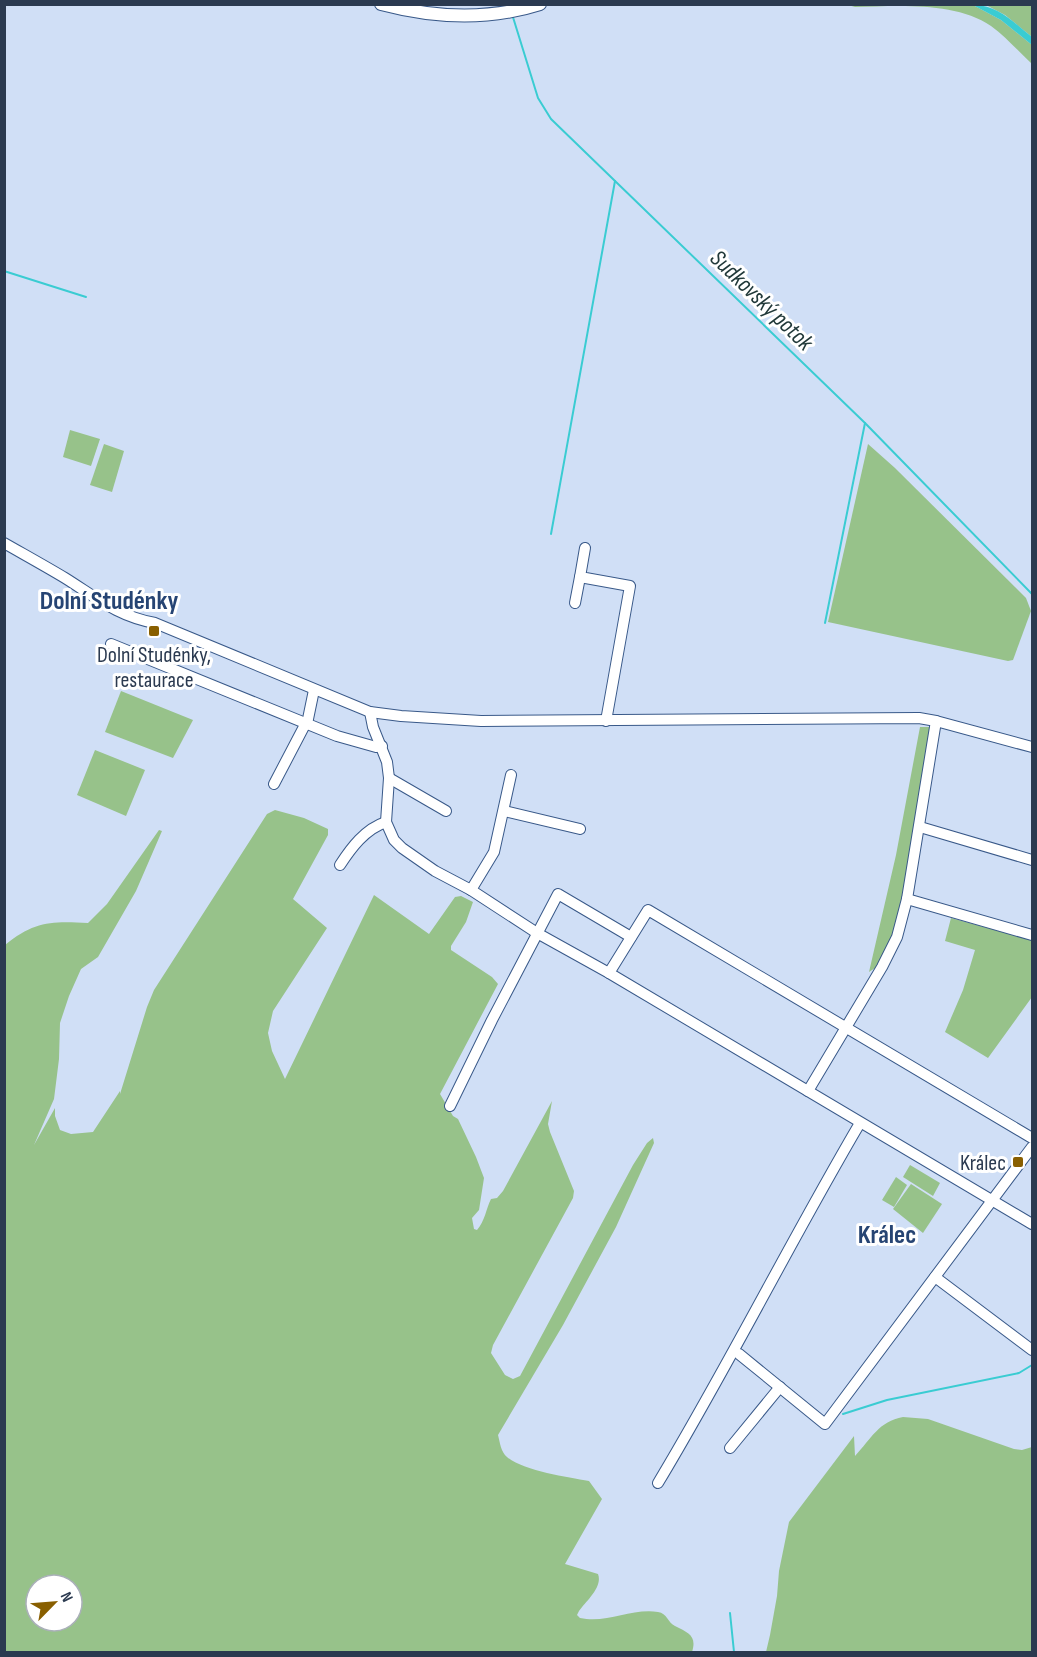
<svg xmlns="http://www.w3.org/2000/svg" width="1037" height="1657" font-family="'Sofia Sans Condensed',sans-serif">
	<rect width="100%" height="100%" fill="#d0dff6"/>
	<!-- green -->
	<g fill="#97c28a" fill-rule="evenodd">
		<path d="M848,5h125l28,15 31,25v19c-13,-12 -26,-27 -41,-38 -36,-25 -95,-20 -136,-19z"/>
		<path d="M986,5h46v32l-27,-22z"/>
		<path d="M70,430l30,9 -9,27 -28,-9z"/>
		<path d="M104,444l20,7 -12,41 -22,-7z"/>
		<path d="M868,444l27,24 131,130 5,13 -18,49 -5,1 -180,-39z"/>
		<path d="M121,691l72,29 -20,38 -68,-26z"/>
		<path d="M920,727h11l-20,127 -16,79 -17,33 -9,6 27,-117z"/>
		<path d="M95,750l50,20 -19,46 -49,-21z"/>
		<path d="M275,810l29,8 24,11v6l-35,64 34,29 -54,83 -5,22 4,18 13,28 89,-184 55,39 26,-37 6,-1 12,6 -7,20 -15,24v4l41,27 6,7 -58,110 13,22 5,3 18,38 8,21 -5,32 -7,8 2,11 3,1c8,-9 9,-21 14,-31l6,-1 6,-7 49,-90 -4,23 2,8 24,59 -1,7 -80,147 -2,8 14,22 8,4 7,-3 113,-211 14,-22 6,-5 1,5 -38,84 -53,98 -65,110c2,8 3,17 9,22 17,14 60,20 82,24l13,18 -37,65 33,10c5,13 -12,27 -19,37l-2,4 3,3c27,6 51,-10 78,-6 9,1 10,11 17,14 14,7 22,10 17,26h-687v-707c29,-24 47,-24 83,-22l19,-19 52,-74 3,1 -26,60 -38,66 -17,12 -12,27 -9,27 -1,36 -5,40 -20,46 21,-37v8l5,14 11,4 22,-2 27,-41v3l27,-87 7,-17 113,-176zM36,1585h36v36h-36z"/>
		<path d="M951,918l81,22v57l-44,61 -43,-26 18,-42 12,-40 -30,-9z"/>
		<path d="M910,1165l30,18 -7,13 -30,-19z"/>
		<path d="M896,1177l11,8 -13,22 -12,-7z"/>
		<path d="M911,1184l31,20 -19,29 -30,-24z"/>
		<path d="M903,1417l25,2 86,30 8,1 10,-3v205h-266l4,-17 7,-39 2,-25 10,-49 65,-86 1,20c16,-17 24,-35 48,-39z"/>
	</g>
	<!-- water -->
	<path fill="#3accd2" d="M973,5c24,-1 41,18 59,32v8l-31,-25z"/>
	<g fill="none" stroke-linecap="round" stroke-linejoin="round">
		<!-- stream -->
		<g stroke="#3accd2" stroke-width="2">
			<path d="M512,14l26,84 13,21 314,304 167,171"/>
			<path d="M4,271l82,26"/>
			<path d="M551,534l64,-353"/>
			<path d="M825,623l40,-200"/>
			<path d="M843,1414l44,-14 132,-27 13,-8"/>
			<path d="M730,1613l4,39"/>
		</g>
		<defs>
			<g id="minor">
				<path d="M4,543c21,12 41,23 61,35 32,20 52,38 90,45l215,89 31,4 80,5 438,-3 17,3 96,26"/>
				<path d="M585,548l-5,29 50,9 -24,135"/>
				<path d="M575,603l5,-26"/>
				<path d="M111,644l226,92 39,11 6,-1"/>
				<path d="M370,712l3,15 14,35 2,16 -3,44 8,18 8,8 33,23 36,19 66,43 72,40 423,251"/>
				<path d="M389,778l57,33"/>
				<path d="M274,784l34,-65 6,-29"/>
				<path d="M504,811l76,18"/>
				<path d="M920,827l112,33"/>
				<path d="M340,865c11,-17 25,-36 46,-43"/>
				<path d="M471,890l23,-38 17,-77"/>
				<path d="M907,899l125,36"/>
				<path d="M609,973l39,-63 384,228"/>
				<path d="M808,1091l74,-124 15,-30 10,-38 29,-178"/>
				<path d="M450,1106l42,-86 66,-126 73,43"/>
				<path d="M935,1277l97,73"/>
				<path d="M739,1354l86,70 207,-277"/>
				<path d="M730,1448l50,-61"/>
				<path d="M658,1483c71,-118 132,-241 202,-360"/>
			</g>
			<path id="major" d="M381,4c53,14 106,17 159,0"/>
		</defs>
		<!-- minor casing -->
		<use href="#minor" stroke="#395989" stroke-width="12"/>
		<!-- major casing -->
		<use href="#major" stroke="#395989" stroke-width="14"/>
		<!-- minor -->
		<use href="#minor" stroke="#fff" stroke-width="10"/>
		<!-- major -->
		<use href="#major" stroke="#fff" stroke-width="12"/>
	</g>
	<!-- markers -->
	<g fill="#895f00" stroke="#fff" stroke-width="2">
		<rect x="148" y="625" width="12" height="12" rx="3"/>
		<rect x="1012" y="1156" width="12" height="12" rx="3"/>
	</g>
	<g text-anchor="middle" stroke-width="6" stroke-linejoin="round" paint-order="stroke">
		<!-- poi labels -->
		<g font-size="22" fill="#2b3a50" stroke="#fff">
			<text x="154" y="662">Dolní Studénky,<tspan x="154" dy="25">restaurace</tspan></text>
			<text x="1006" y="1170" text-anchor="end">Králec</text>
		</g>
		<!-- water labels -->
		<g font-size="24" font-style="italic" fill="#21393a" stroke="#fff">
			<text transform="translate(762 300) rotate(44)" y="8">Sudkovský potok</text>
		</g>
		<!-- quarter labels -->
		<g font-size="26" font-weight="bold" fill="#264473" stroke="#fff">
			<text x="109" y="609">Dolní Studénky</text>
			<text x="887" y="1243">Králec</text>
		</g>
	</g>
	<!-- border -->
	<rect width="1037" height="1657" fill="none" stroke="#2b3a50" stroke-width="12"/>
	<!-- north arrow -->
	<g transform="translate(54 1603) rotate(65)"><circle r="28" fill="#ffffff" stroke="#aab0b9" stroke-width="1.5"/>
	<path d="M0-4.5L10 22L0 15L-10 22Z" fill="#895f00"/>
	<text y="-9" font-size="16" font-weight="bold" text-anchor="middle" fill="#2b3a50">N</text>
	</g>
</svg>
